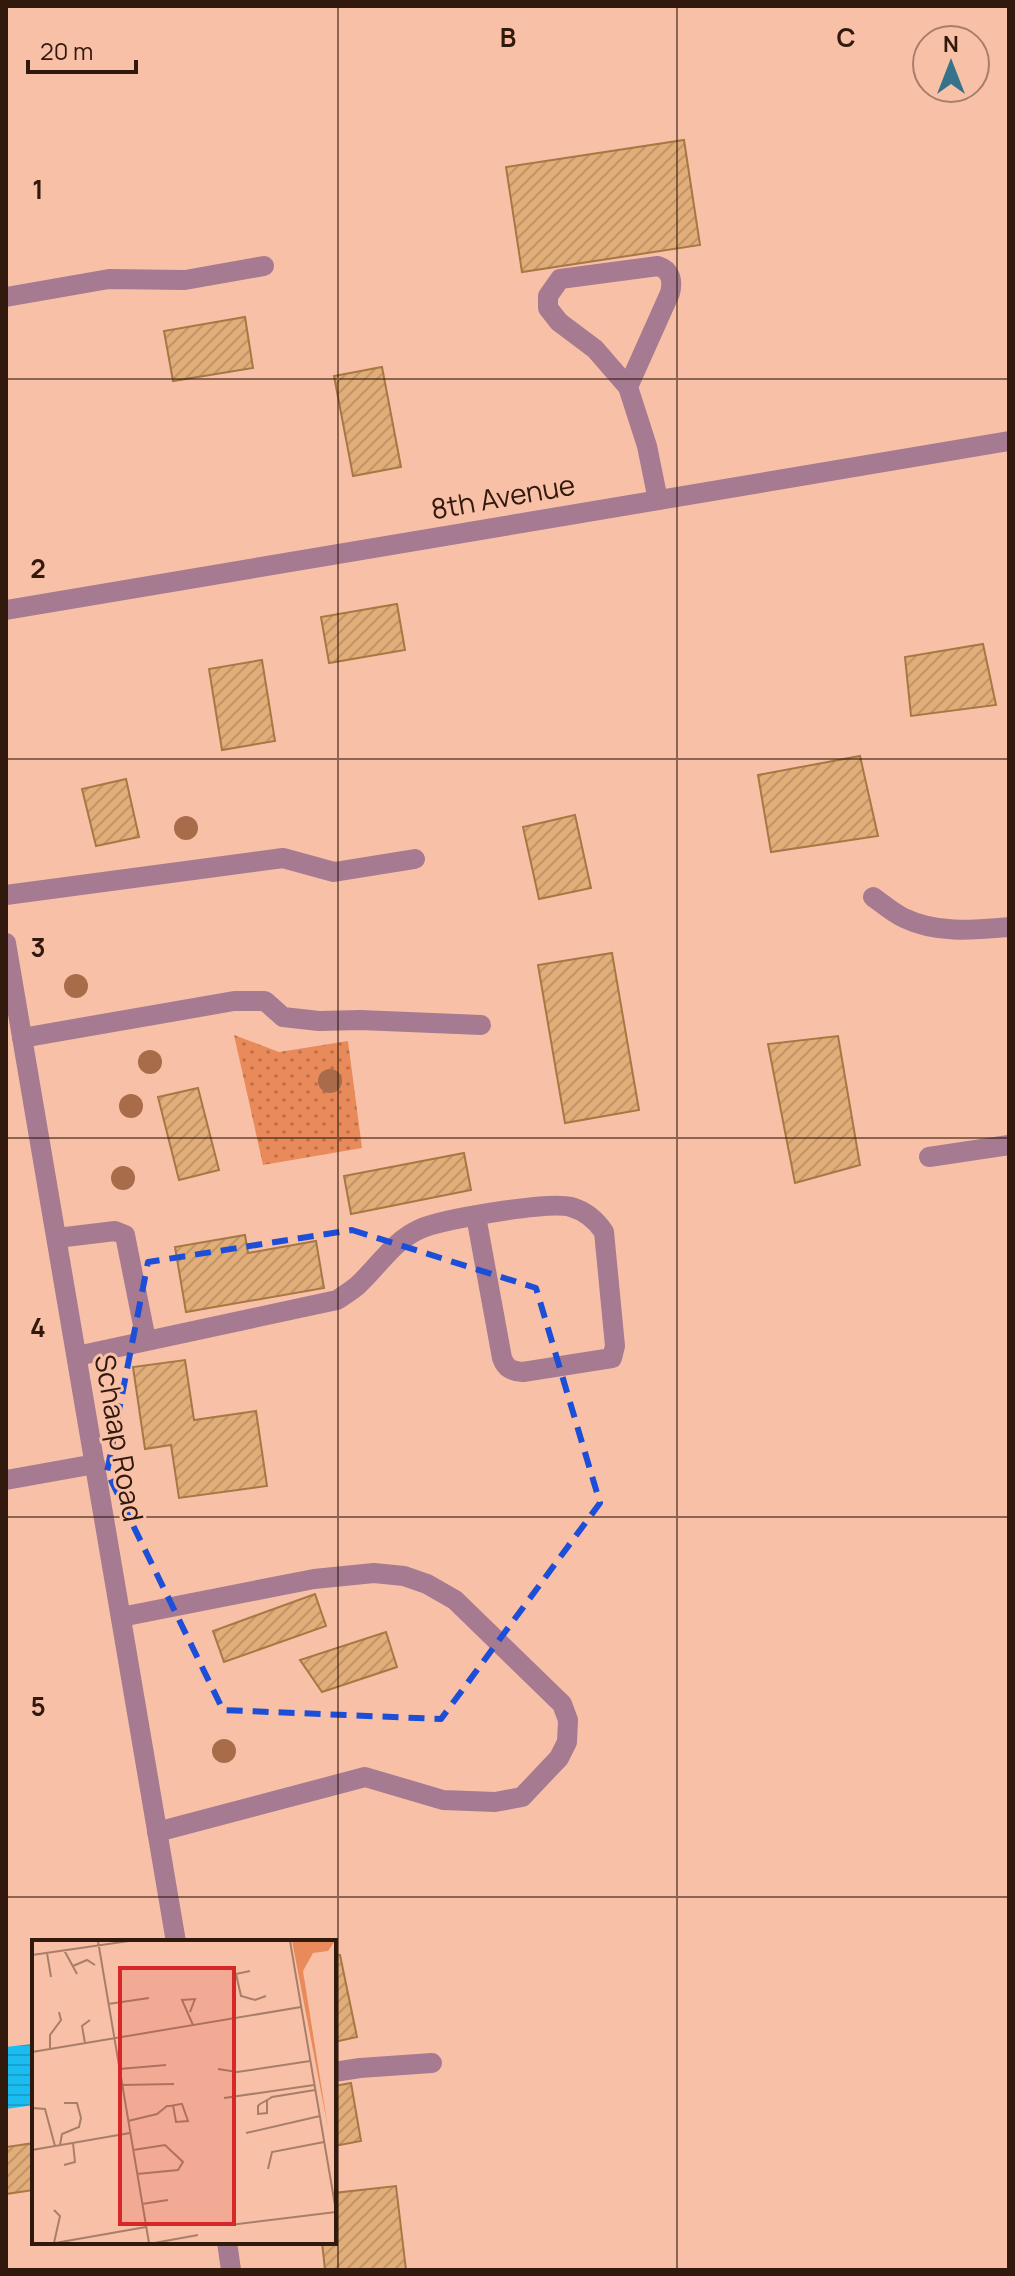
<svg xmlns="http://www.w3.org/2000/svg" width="1015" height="2276" font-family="Manrope,sans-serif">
	<defs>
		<pattern id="grass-dots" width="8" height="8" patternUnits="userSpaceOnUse" patternTransform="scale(2)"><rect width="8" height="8" fill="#e98a5b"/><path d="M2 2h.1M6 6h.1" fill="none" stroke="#bd704a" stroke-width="1.8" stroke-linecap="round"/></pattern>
		<pattern id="water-rules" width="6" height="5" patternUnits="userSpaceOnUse" patternTransform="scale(2)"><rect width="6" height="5" fill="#1bbdf0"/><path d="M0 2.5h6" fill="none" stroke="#19a2cd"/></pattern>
		<pattern id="building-hatch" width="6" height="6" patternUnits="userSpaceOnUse" patternTransform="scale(2)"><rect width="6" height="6" fill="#e1ad79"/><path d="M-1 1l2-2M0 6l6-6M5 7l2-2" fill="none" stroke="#c29467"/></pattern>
	</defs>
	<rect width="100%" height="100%" fill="#f8c1a7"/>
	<!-- grass -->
	<path fill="url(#grass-dots)" d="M234,1035l45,17 69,-11 14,107 -99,17z"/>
	<!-- water -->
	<path fill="url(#water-rules)" d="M32,2044l2,61 -28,4v-62z"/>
	<!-- building -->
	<g fill="url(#building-hatch)" stroke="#a77744" stroke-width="2">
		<path d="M684,140l16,105 -178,27 -16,-105z"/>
		<path d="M245,317l8,51 -80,13 -9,-50z"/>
		<path d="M382,367l19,100 -48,9 -19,-100z"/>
		<path d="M397,604l8,46 -76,13 -8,-46z"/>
		<path d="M983,644l13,61 -85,11 -6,-59z"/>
		<path d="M262,660l13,81 -53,9 -13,-81z"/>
		<path d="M860,756l18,80 -107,16 -13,-77z"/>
		<path d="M126,779l13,58 -43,9 -14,-57z"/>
		<path d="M575,815l16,73 -52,11 -16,-72z"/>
		<path d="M612,953l27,157 -74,13 -27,-158z"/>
		<path d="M838,1036l22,129 -65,18 -27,-139z"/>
		<path d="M198,1088l21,82 -40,10 -21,-83z"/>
		<path d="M464,1153l7,37 -120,24 -7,-38z"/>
		<path d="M245,1235l3,18 68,-12 8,47 -138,24 -11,-65z"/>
		<path d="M185,1360l9,60 62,-9 11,75 -88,12 -8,-53 -26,4 -12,-82z"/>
		<path d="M315,1594l11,32 -102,36 -11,-31z"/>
		<path d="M386,1632l11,35 -75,25 -22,-32z"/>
		<path d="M340,1955l17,82 -23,5v-86z"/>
		<path d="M351,2083l10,58 -27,5v-60z"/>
		<path d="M34,2143v47l-28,4v-47z"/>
		<path d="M396,2186l10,84h-81l-3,-28h12v-49z"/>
	</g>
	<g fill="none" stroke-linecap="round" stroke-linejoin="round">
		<!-- minor -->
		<g stroke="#a67a91" stroke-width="20">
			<path d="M6,297l103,-18 76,1 79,-14"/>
			<path d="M628,387l42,-94c3,-12 1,-23 -12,-27l-98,13 -12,17v12l11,14 36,27 33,38 19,59 11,54"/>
			<path d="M6,610l1003,-169"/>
			<path d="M6,895l277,-37 51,14 81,-13"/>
			<path d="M873,897c10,7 20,16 31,21 33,16 70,12 105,9"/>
			<path d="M6,943l170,999"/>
			<path d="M22,1038l212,-37h31l18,16 36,4 41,-1 121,5"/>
			<path d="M929,1157l80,-12"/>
			<path d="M57,1238l58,-7 10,4 21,105"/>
			<path d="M77,1356l260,-56c6,-4 14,-9 20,-14 21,-19 36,-45 63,-57 22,-10 129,-28 151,-22 14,4 25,13 33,25l11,114 -3,12 -89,14c-11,-1 -17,-3 -21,-14l-26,-142"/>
			<path d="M6,1480l89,-16"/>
			<path d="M121,1617l193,-38 60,-6 30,3 23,8 28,16 107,104 6,16 -1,22 -8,16 -37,39 -27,5 -52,-2 -78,-23 -208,55"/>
			<path d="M334,2072l26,-4 72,-5"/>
			<path d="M227,2242l4,28"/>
		</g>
	</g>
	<!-- trees -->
	<g fill="#a86c4b">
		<circle cx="186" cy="828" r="12"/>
		<circle cx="76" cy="986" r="12"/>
		<circle cx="150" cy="1062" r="12"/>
		<circle cx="330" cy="1081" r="12"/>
		<circle cx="131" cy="1106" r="12"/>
		<circle cx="123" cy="1178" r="12"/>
		<circle cx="224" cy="1751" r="12"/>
	</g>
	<!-- marked area -->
	<path fill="none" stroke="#1d4ed8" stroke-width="6" stroke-dasharray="16 10" stroke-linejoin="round" d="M352,1230l184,58 64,215 -159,216 -218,-9 -116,-238 41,-210z"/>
	<!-- grid -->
	<path fill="none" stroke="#32190d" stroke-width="2" stroke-opacity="0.55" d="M338,6v2264M677,6v2264M6,379h1003M6,759h1003M6,1138h1003M6,1517h1003M6,1897h1003"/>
	<g text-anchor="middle" stroke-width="6" stroke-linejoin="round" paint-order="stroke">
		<!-- street labels -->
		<g font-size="28" fill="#32190d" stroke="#f8c1a7">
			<text transform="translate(503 497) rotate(-10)" y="10">8th Avenue</text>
			<text transform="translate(119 1438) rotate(80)" y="10">Schaap Road</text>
		</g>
	</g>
	<!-- overview -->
	<g transform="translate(32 1940)">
		<rect width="304" height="304" fill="#f8c1a7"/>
		<path d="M260,1h43l-7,10 -15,2 -10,18 25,157z" fill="#e98a5b"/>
		<path fill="none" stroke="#a97e69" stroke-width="2" d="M66,1l51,302M258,1l46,270M32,10l13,24M15,13l4,24M0,15l97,-14M41,26l14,-6 8,5M218,31l-14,3 5,22 14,4 11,-4M76,64l41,-6M158,72l5,-13 -13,1 11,25M53,103l-3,-17 8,-6M18,109v-14l11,-15 -2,-8M0,112l269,-45M87,129l47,-4M186,129l19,3 73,-11M90,145l52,-1M192,158l90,-13M235,160v13l-9,1v-8l2,-2 9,-5 3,-2 43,-7M0,168l13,1 10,37M96,181l29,-7 10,-8h3l11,-2h1l6,17 -12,1 -3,-17M214,193l74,-17M28,205l2,-11 17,-7 2,-9 -4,-15h-13M0,210l98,-17M101,210l32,-5 18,17 -5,8 -41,4M32,225l11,-3 -2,-19M236,229l4,-17 52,-10M110,264l26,-4M198,285l106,-13M22,303l6,-27 -6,-6M23,303l91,-16M122,303l44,-8"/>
		<path fill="#d62828" fill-opacity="0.15" stroke="#d62828" stroke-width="4" d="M88,28h114v256h-114z"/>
		<rect width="304" height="304" fill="none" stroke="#32190d" stroke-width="4"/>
	</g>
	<g font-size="26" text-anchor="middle" font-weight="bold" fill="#32190d" stroke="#f8c1a7" stroke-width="6" stroke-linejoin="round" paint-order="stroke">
		<text x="508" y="47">B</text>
		<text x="846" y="47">C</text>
		<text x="38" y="199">1</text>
		<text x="38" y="578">2</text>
		<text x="38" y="957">3</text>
		<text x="38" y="1337">4</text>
		<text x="38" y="1716">5</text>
	</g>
	<!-- border -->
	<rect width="1015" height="2276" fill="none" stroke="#32190d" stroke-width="16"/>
	<!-- north arrow -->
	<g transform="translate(951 64)"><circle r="38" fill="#f8c1a7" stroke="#a97e69" stroke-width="2"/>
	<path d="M0-6L14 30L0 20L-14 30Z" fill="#367289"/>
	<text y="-12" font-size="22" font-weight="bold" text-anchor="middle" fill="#32190d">N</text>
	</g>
	<!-- scale -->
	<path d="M28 60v12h108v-12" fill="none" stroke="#32190d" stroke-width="4"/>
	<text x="40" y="60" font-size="24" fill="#32190d" stroke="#f8c1a7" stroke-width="6" paint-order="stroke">20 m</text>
</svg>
